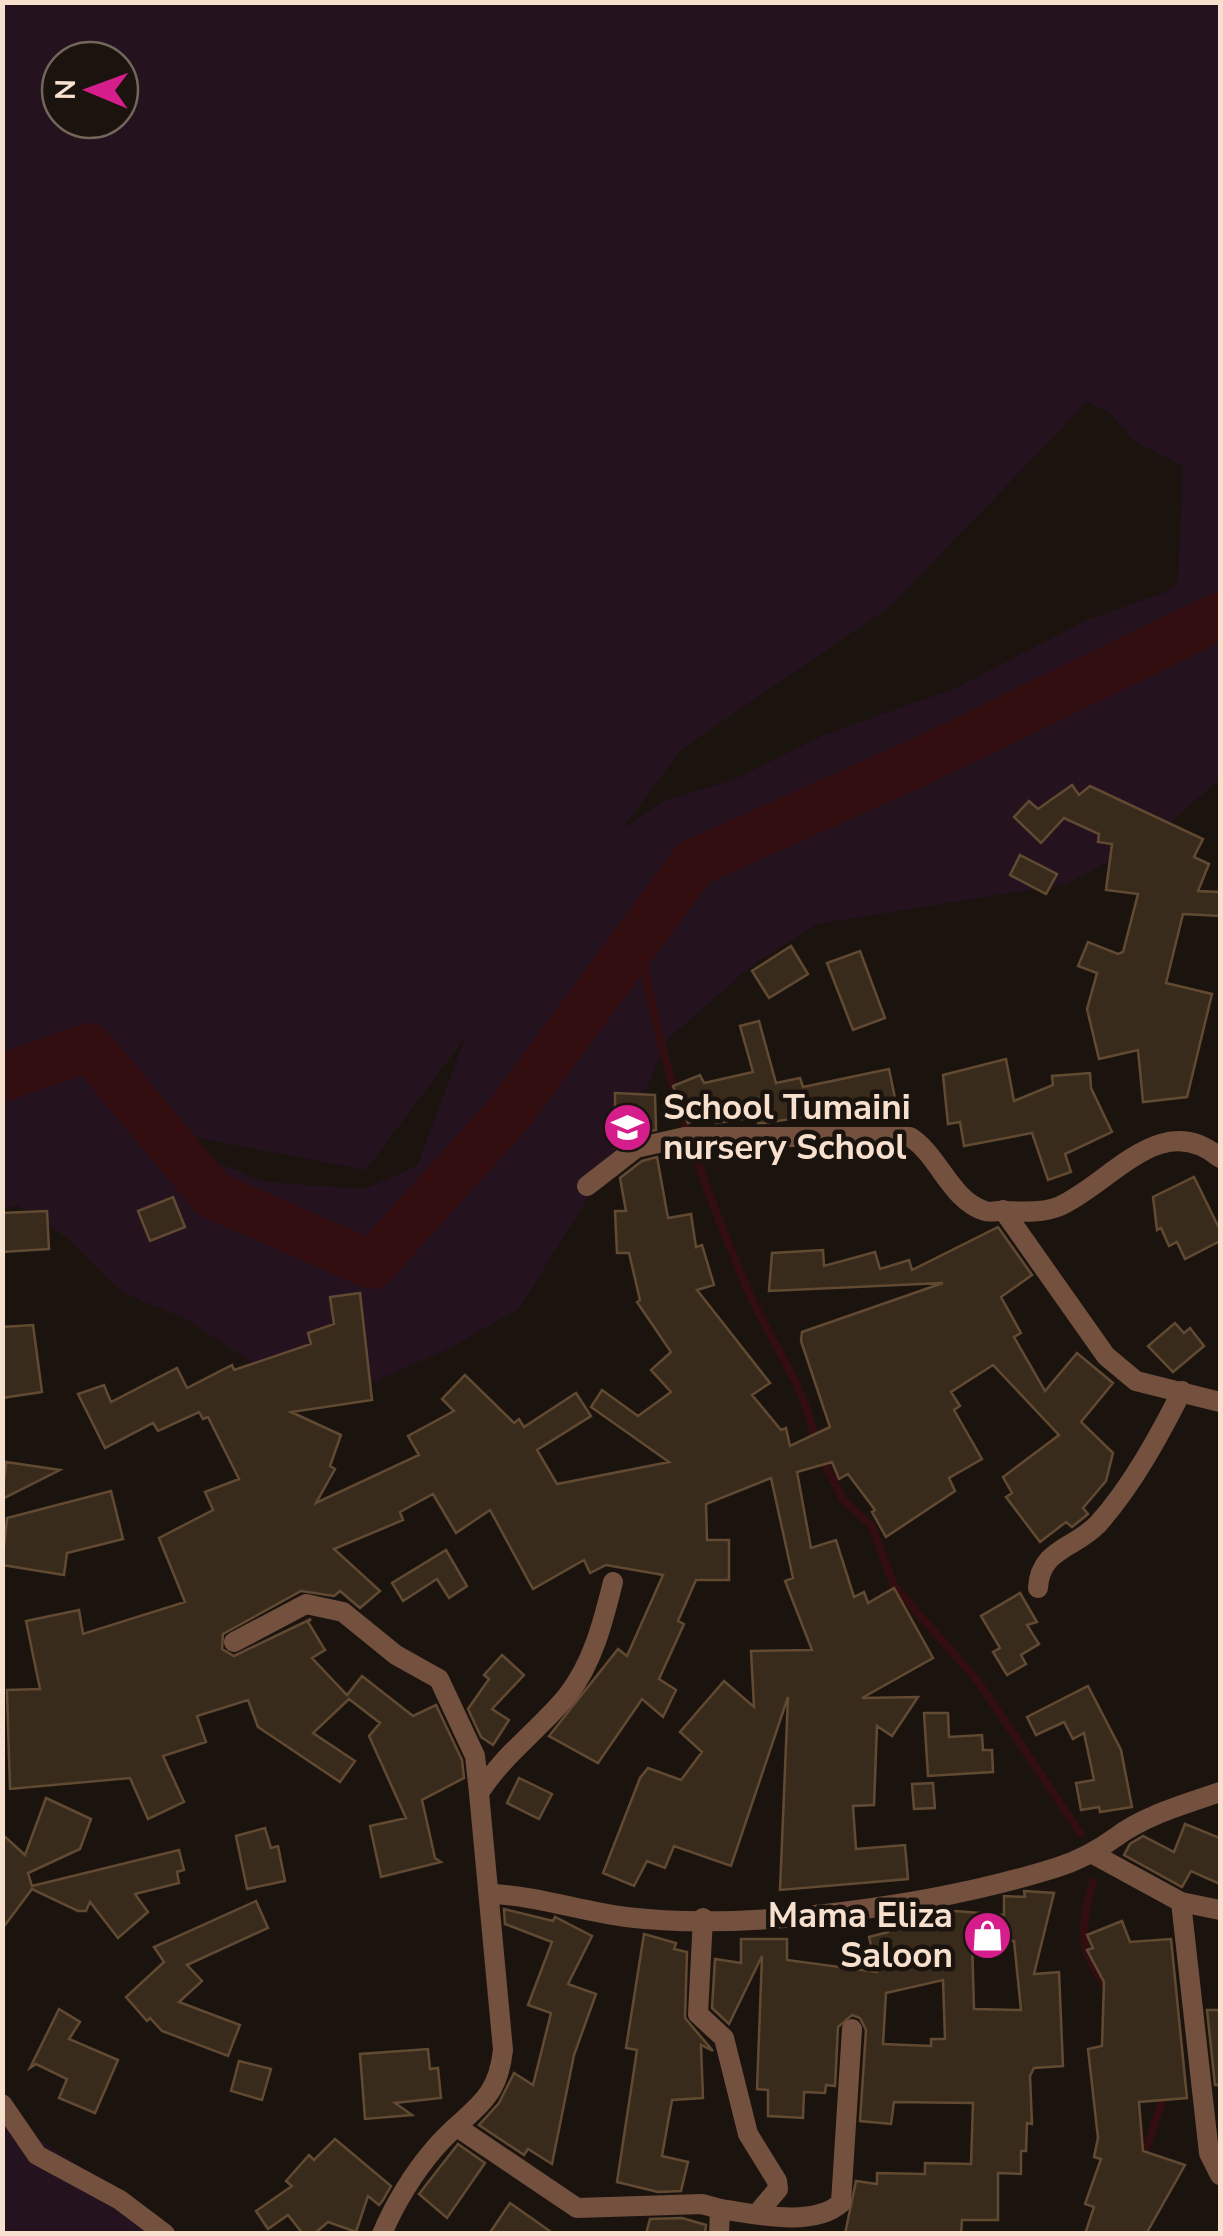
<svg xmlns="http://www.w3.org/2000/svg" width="1223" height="2236" font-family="'Nunito Sans',sans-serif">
	<rect width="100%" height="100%" fill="#1b140e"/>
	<!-- green -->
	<g fill="#24121f" fill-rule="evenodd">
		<path d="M2,3h1218v776l-64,56 -89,49 -250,40 -62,39 -86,75 -48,107 -102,164 -67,38 -81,36 -105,-11 -80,-53 -63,-26 -55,-55 -51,-33 -14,5zM60,60h60v60h-60zM1087,402l21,9 25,29 50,26 -5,115 -12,11 -79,28 -134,69 -127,45 -93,46 -67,20 -43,28 59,-79 209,-143zM465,1038l-48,128 -53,23 -100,-7 -110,-47 -4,-6 216,41z"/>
		<path d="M2,2114l122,82 39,37h-160z"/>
	</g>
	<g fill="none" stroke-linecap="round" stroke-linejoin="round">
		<!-- stream -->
		<g stroke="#330e11" stroke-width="8">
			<path d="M639,938c20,123 59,235 108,350 22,52 58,96 68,152"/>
			<path d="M822,1458l22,43 28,25 22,60 83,94 104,154"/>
			<path d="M1093,1882c-13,47 -16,67 16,108"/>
			<path d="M1142,2160l22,-63 -4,-2"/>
		</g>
		<!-- river -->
		<path stroke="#330e11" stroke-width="48" d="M2,1078l87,-31 124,148 159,70 139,-154 183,-248 225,-101 301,-146"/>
	</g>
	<!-- building -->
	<g fill="#392b1c" stroke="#624a32" stroke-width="2.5" fill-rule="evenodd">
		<path d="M1072,785l7,10 11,-9 113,53 -9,18 15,7 -11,27 22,1v24l-37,-2 -17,69 46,11 -25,103 -44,5 -5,-52 -39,9 -12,-50 10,-36 -19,-7 10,-24 30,12 5,-2 15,-58 -32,-4 6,-46 -14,-2 1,-8 -35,-16 -23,25 -27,-26 15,-16 9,8z"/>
		<path d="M1020,855l37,19 -11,20 -36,-19z"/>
		<path d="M791,946l17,28 -39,24 -17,-27z"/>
		<path d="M860,951l25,67 -32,12 -26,-67z"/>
		<path d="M759,1021l17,62 24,-5 3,9 86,-18 7,34 -132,20h-6l-2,-6 -40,6 -2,-8 -26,8 -15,-37 27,-11 4,8 49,-11 -13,-46z"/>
		<path d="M1006,1059l8,42 39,-16 -1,-9 38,-3 1,15 21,44 -47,22 6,18 -23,8 -16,-47 -68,13 -4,-24 -12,2 -5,-49z"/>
		<path d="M615,1093l40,2 1,35 -24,5 -17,12z"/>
		<path d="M657,1157l11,61 23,-4 5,33 6,-2 12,40 -17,5 73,93 -18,12 29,35 5,-2 4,18 40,-19 -29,-86 1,-9 141,-49 -174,8 3,-38 51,-3 1,16 51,-14 5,17 29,-9 3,10 86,-43 34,48 -31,22 20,36 -7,4 31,54 32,-38 36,30 -32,39 32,31 -7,28 -23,27 5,6 -16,13 -6,-5 -26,20 -34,-45 6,-4 -9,-16 56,-42 -66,-70 -42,27 9,14 -6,4 28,49 -33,19 6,13 -69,46 -14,-25 3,-2 -27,-36 -9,5 -7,-17 -35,10 14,76 25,-8 18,57 10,-5 4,11 26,-15 39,70 -71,40 56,-1 -26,39 -15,-10 -3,79 -21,1 3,43 49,-4 3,34 -128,11 8,-193 -57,169 -57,-20 -9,22 -18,-7 -13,25 -31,-13 37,-95 8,-10 33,12 21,-28 -22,-20 44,-51 30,26 -3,-56 61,-1 -27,-69 8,-3 -22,-100 -65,26 1,36h22v40h-33l-18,41 6,3 -25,55 17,11 -13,27 -21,-18 -44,64 -49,-27 69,-87 9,7 36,-81 -57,-10 -16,8 -6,-13 -51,29 -43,-79 -34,23 -23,-39 -33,18 3,8 -69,29 46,42 -20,17 -20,-17 -6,5 -33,-5 -78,43 -1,15 12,7 77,-37 -3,3 17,28 -13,8 35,37 15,-19 51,40 23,-11 26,55 2,18 -42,22 13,58 6,4 -60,15 -11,-51 36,-8 -37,-82 11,-13 -31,-24 -36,34 42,28 -15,21 -82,-55 -10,-27 -51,16 9,26 -43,14 21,46 -36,17 -18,-41 -120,11 -3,-99 33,-1 -14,-68 53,-11 4,24 102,-32 -26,-64 54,-28 -8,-18 34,-13 -31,-62 -5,2 -4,-7 -41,19 -5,-8 -48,25 -27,-54 26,-9 7,17 66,-34 10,20 45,-23 2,5 77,-26 -3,-11 26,-9 -4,-27 30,-4 12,107 -81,12 50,23 -11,31 5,3 -19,34 103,-48 -11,-19 46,-25 -12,-12 23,-24 49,48 5,-4 5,8 52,-34 15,23 -54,34 20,34 112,-22 -78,-55 11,-17 36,26 33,-24 -20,-22 20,-18 -34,-50 3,-2 -11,-47h-12l-2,-42h11l-6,-33 22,-17z"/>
		<path d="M1194,1177l26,53v11l-35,18 -8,-17 -8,4 -8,-18 -4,2 -4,-33z"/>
		<path d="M173,1197l12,30 -35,14 -12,-30z"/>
		<path d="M47,1211l2,38 -47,3v-39z"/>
		<path d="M1175,1323l9,10 6,-5 14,18 -31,26 -25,-26z"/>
		<path d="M33,1325l9,67 -40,6v-71z"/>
		<path d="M6,1462l54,8 -58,29z"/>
		<path d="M111,1491l12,48 -56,14 -3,22 -62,-10 5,-47z"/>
		<path d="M446,1550l21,36 -18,12 -12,-19 -34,22 -11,-18z"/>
		<path d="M1020,1593l17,29 -10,3 12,19 -18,11 5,9 -19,11 -14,-23 7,-4 -19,-32z"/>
		<path d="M502,1655l22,20 -32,34 17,11 -16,25 -12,-8 -13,-28 21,-30 -5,-4z"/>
		<path d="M1088,1686l33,64 11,57 -32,5 -1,-5 -18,3 -5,-27 18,-3 -10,-47 -11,6 -9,-17 -28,13 -9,-18z"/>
		<path d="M924,1713h24l1,24 33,-2 1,15h9l1,22 -65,4z"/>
		<path d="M519,1778l33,16 -13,25 -32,-16z"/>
		<path d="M933,1783l2,25 -21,1 -2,-25z"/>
		<path d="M46,1798l45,21 -11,30 -52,24 4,13 147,-36 5,20 -7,2 2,11 -44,11 13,18 -30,26 -28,-36 -4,9h-8l-46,-22 -30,40v-95l23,21z"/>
		<path d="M1185,1824l35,14v46l-29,-13 -9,16 -58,-32 6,-11 13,-8 31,16z"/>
		<path d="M265,1828l6,20 7,-2 7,35 -38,8 -11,-53z"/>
		<path d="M1024,1891l30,2 -20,81 25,-2 4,94 -29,2 -4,8 2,48 -5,-1 -1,28h-5v23l-23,-1v47h-36l-1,14h-116l11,-53 21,3v-11l48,1v-11l46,1 2,-61 -79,-1 -3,22 -31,-3 6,-91 -6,-12 -8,-3 -14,12 -3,59 -9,-1 -1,8 -21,-1 -1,26 -35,-2v-26l-11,-1 5,-133 -33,68 -17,-16 3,-49 26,4v-24h46v21l90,12 -8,-35 19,-5 -1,-5 69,-16 48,4v-19l21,1zM972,1941h42l7,69 -47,-1zM943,1980l2,59h-14v7l-48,-2 3,-51z"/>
		<path d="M256,1901l12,27 -81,37 15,16 -23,21 61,23 -12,31 -66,-25 -12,-13 -3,3 -21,-24 38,-35 -10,-15z"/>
		<path d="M504,1909l49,12 2,-4 37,19 -24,48 28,10 -22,61 -22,109 -24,-15 -4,6 -45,-30 20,-22 15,-30 19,12 18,-72 -23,-8 24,-63 -47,-18z"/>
		<path d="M1122,1921l8,21 41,-3 16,159 -48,4 4,49 42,14 -39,69h-61l9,-27 -9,-3 16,-45 -7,-2 4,-19 -10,-89 14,-3 2,-64 -17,-32 6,-2 -6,-13z"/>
		<path d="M644,1934l32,9 -2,6 13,3 -2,66 28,33 -12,-6 2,53 -31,2 -10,56 26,6 -7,29 -23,1 -41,-10 20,-132 -11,-2z"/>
		<path d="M59,2009l21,13 -11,17 49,21 -23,53 -36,-15 8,-19 -31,-15 -6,4z"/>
		<path d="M1207,2010h13v75h-5z"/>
		<path d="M428,2049l2,20 8,-1 3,30 -46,5 17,12 -47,4 -5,-65z"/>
		<path d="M239,2061l32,8 -9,31 -31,-9z"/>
		<path d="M335,2139l56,47 -8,14 -4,5 -11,-9 -12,36 -28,-10 -14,12h-11l-15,-19 -20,14 -12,-18 36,-25 -6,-5 23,-26 5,5z"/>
		<path d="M458,2144l27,19 -38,55 -28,-24z"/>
		<path d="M510,2203l44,31h-65z"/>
		<path d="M682,2218l24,7 -1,9h-59l4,-15z"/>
	</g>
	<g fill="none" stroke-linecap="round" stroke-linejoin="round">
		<!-- minor -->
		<g stroke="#74513f" stroke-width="20">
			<path d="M587,1186l49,-38 49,-11h225c29,18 40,63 75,74 6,2 15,-1 22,0 16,1 38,2 53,-5 52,-24 102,-98 160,-48"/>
			<path d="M1003,1210l103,146 30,25 84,21"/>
			<path d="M1038,1588c2,-39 36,-39 60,-64 34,-38 61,-88 84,-133"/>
			<path d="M234,1642l72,-38 37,8 53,43 43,24 36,77 4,37"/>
			<path d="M1093,1854l88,48 39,8"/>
			<path d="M491,1894c47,2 89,17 135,23 124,15 310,-12 429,-49 23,-7 42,-17 61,-31 29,-22 70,-33 104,-45"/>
			<path d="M1181,1902l28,251 11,22"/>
			<path d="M703,1918l-5,96 26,24 24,96 29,47 1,8 -21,25"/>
			<path d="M2,2104l35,51 83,45 45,34"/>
			<path d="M457,2127l120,81 125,-4 18,5"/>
			<path d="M382,2234c12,-29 32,-62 53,-86 32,-38 62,-42 68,-98l-24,-257c24,-38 60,-63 88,-97 26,-33 36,-74 46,-114"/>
			<path d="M719,2234l1,-25c35,5 93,19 121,-6l11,-174"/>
		</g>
	</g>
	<!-- icons -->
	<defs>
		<symbol id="school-disc" viewBox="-11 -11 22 22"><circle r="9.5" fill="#d51e8b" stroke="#1b140e"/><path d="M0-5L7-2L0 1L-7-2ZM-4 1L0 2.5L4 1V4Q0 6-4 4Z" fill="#fff"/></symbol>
		<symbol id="shop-disc" viewBox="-11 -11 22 22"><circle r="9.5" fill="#d51e8b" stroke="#1b140e"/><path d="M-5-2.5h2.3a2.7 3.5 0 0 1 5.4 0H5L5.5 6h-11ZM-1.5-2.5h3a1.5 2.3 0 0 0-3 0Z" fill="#fff"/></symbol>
	</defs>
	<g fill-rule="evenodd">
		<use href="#school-disc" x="600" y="1100" width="55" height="55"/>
		<use href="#shop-disc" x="960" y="1908" width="55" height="55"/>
	</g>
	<g text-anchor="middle" stroke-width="9" stroke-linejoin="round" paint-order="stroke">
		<!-- poi labels -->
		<g font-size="35" font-weight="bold" fill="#f8e0cf" stroke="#1b140e" text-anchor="start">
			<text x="663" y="1119">School Tumaini<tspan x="663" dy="40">nursery School</tspan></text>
			<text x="953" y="1927" text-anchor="end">Mama Eliza<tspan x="953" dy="40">Saloon</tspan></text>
		</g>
	</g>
	<!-- border -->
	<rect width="1223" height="2236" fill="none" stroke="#f8e0cf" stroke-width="10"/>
	<!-- north arrow -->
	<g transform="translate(90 90) rotate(271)"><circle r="48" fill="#1b140e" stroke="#73665b" stroke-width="2.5"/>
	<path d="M0-8L18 38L0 25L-18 38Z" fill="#d51e8b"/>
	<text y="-15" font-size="28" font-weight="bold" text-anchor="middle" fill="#f8e0cf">N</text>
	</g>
</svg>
